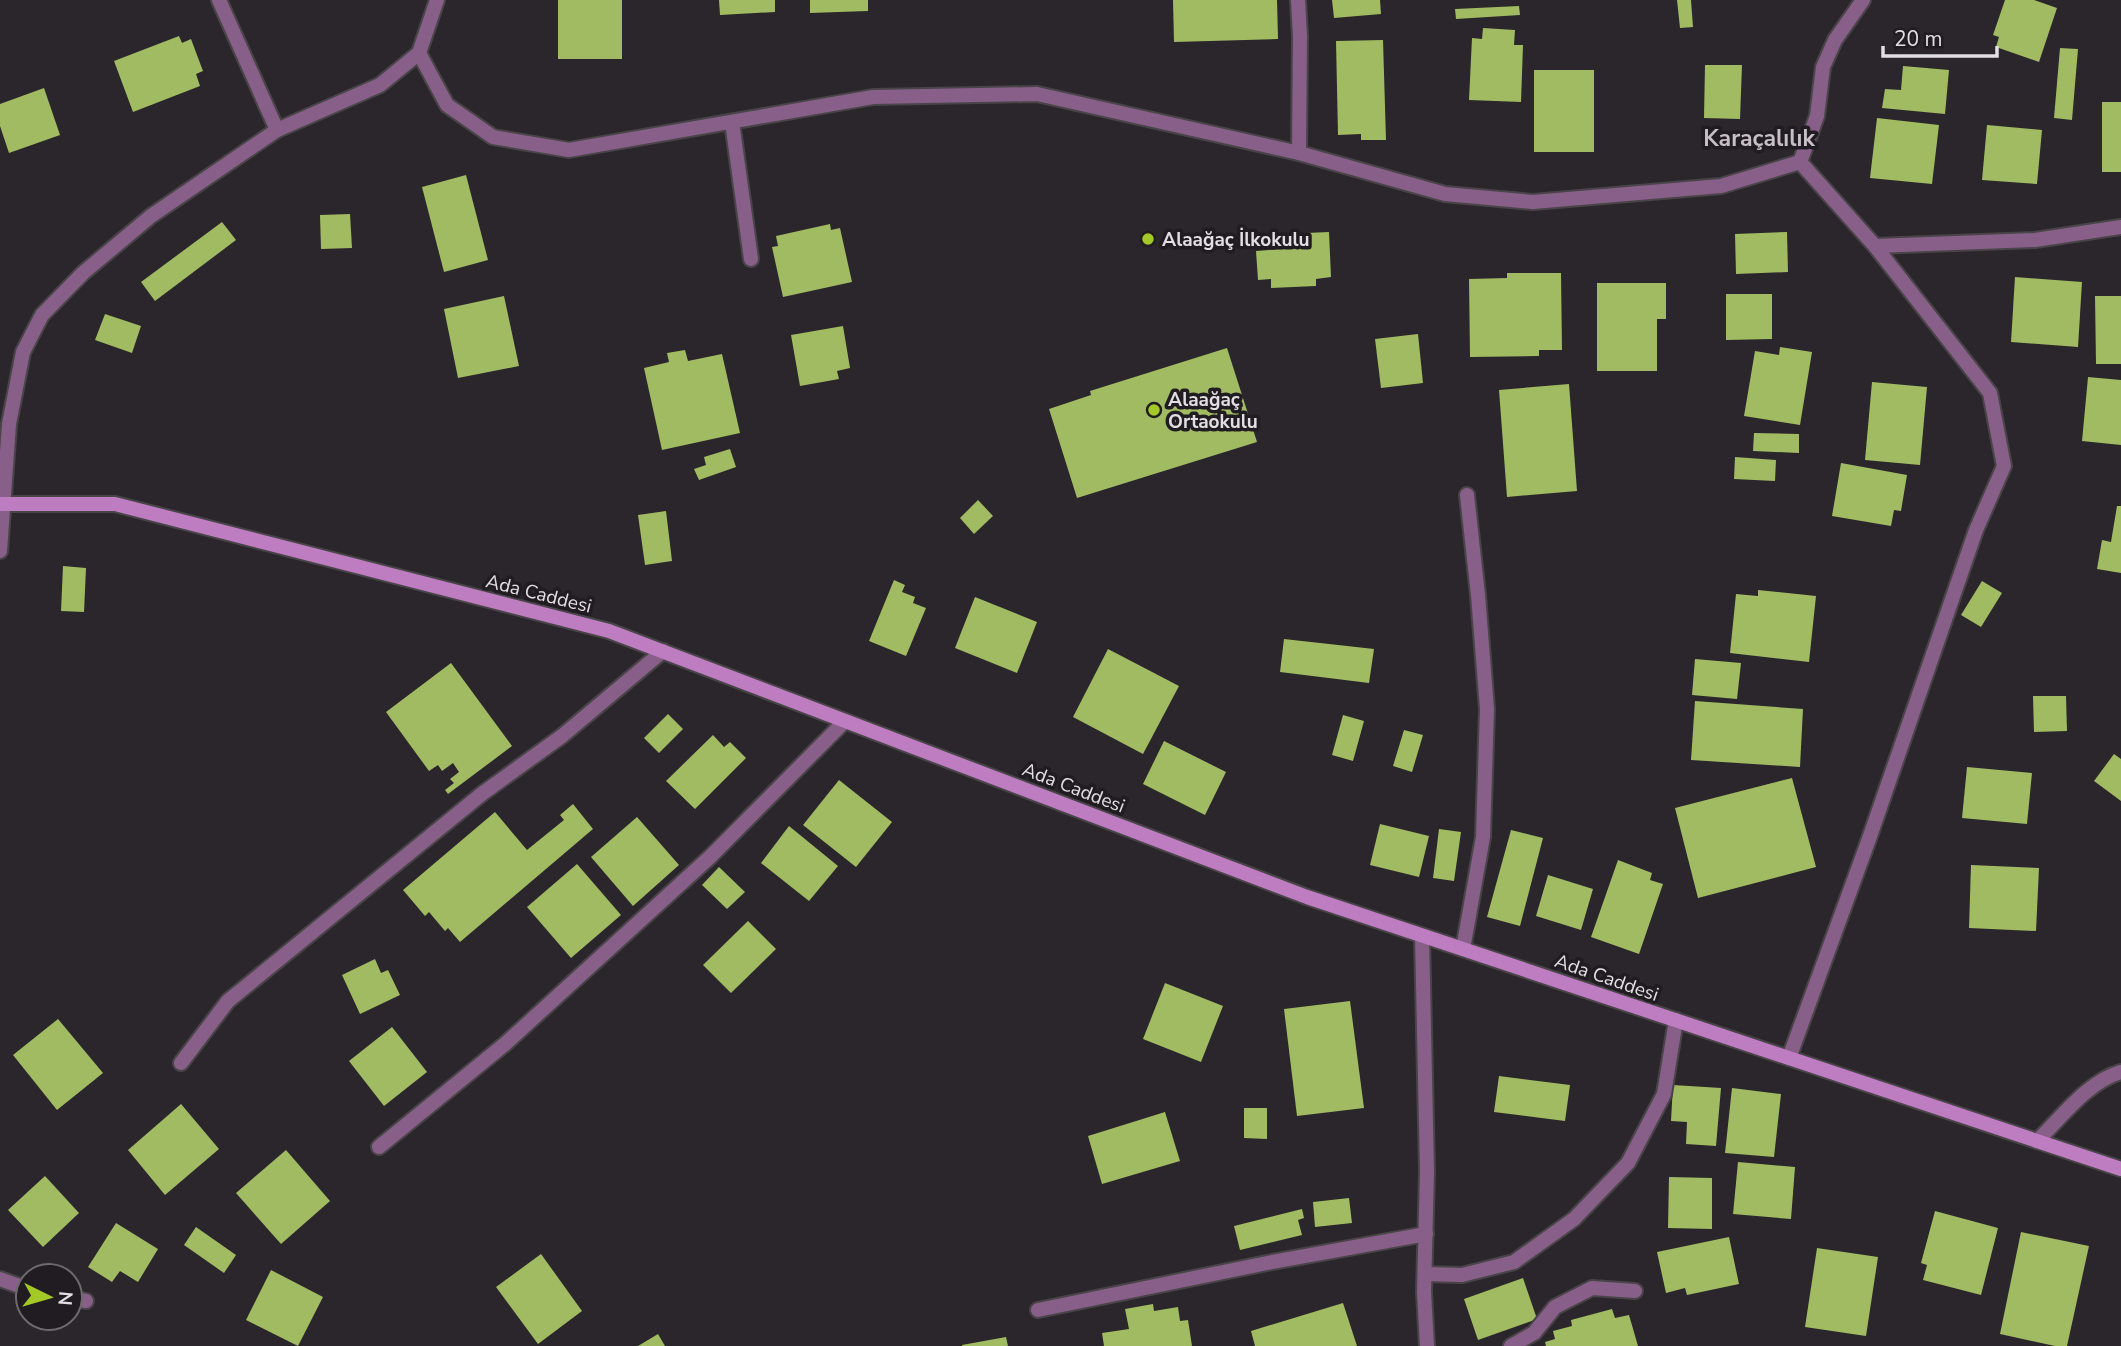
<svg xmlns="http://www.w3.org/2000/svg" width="2121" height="1346" font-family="'Nunito Sans',sans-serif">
	<rect width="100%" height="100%" fill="#2b262b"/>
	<!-- building -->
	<g fill="#a1bb63">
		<rect x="558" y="0" width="64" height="59"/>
		<path d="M719,0h56v12l-55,3z"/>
		<path d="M810,0h58v11l-58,2z"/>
		<path d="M1173,0h104l1,39 -104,3z"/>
		<path d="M1332,0h48l1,14 -47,4z"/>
		<path d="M1677,0h14l2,27 -13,1z"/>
		<path d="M2005,0h29l23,8 -18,54 -43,-15 3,-10 -6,-2z"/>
		<path d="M1519,6l1,9 -64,4 -1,-10z"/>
		<path d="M1483,28l32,2 -1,15h9l-2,57 -52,-2 3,-62 10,1z"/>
		<path d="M179,36l3,7 9,-4 12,32 -7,3 4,12 -67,26 -19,-51z"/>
		<path d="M1383,40l3,100h-25v-6l-23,1 -2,-94z"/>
		<path d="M2060,48l18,1 -6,71 -18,-2z"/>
		<path d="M1705,65h37l-2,54 -36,-1z"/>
		<path d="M1903,66l46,4 -4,44 -63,-6 3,-19 16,1z"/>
		<rect x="1534" y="70" width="60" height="82"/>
		<path d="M44,88l16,47 -51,18 -9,-27v-22z"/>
		<rect x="2102" y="102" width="19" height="70"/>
		<path d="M1877,118l62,7 -7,59 -62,-6z"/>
		<path d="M1987,125l55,5 -5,54 -55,-4z"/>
		<path d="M466,175l22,85 -44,12 -22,-85z"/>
		<path d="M350,214l2,34 -31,1 -1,-34z"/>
		<path d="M222,222l14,18 -81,61 -14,-19z"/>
		<path d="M830,224l1,6 9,-2 12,54 -69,15 -11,-50 6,-1 -2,-10z"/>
		<path d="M1329,232l2,45 -15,2v7l-45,2v-9l-13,1 -2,-29 27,-2v-15z"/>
		<path d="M1787,232l1,40 -52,2 -1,-40z"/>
		<path d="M1507,273h54l1,77h-23v6l-69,1 -1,-78 38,-1z"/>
		<path d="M2015,277l67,5 -4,65 -67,-5z"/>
		<path d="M1597,283h69v36h-9v52h-60z"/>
		<path d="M1726,294h46v45l-46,1z"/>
		<path d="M504,296l15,70 -61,12 -14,-69z"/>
		<path d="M2095,296h26v68h-25z"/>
		<path d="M105,314l36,12 -9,27 -37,-13z"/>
		<path d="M843,326l7,42 -13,3 2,8 -39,7 -9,-51z"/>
		<path d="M1418,334l5,49 -42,5 -6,-49z"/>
		<path d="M1780,347l32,5 -12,73 -56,-9 11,-65 24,4z"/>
		<path d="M1227,348l30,94 -180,56 -28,-89 42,-14 -1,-4z"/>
		<path d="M685,350l3,11 34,-7 18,79 -78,17 -18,-82 25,-6 -2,-9z"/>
		<path d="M2088,377l33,3v65l-39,-4z"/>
		<path d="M1872,382l55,5 -7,78 -55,-5z"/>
		<path d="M1569,384l8,107 -70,6 -8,-107z"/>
		<path d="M1754,433l45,1v19l-46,-2z"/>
		<path d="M730,449l6,18 -37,13 -5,-11 12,-4 -2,-8z"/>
		<path d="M1735,457l41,3 -1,21 -41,-2z"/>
		<path d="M1841,463l66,12 -6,36 -7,-1 -3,16 -59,-10z"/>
		<path d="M978,500l15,16 -19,18 -14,-16z"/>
		<path d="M2117,506h4v67l-24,-4 5,-29 9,2z"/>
		<path d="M666,511l6,50 -27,4 -7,-50z"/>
		<path d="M63,566l23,2 -2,44 -23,-1z"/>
		<path d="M894,580l11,5 -3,7 13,5 -2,6 13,5 -20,48 -37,-15z"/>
		<path d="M1982,581l20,12 -21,34 -20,-12z"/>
		<path d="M1758,590l58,6 -7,66 -79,-9 6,-59 22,2z"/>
		<path d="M975,597l62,25 -20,51 -62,-25z"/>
		<path d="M1284,639l90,10 -5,34 -89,-11z"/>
		<path d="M1108,649l71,37 -36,68 -70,-37z"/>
		<path d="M1695,659l46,4 -4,36 -45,-4z"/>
		<path d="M451,663l61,83 -64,48 -3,-4 9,-7 -4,-4 9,-7 -6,-9 -11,8 -4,-6 -9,6 -43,-59z"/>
		<path d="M2033,696h33l1,35 -33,1z"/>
		<path d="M1695,701l108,8 -3,58 -109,-7z"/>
		<path d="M668,714l15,15 -24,24 -15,-15z"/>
		<path d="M1343,715l21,6 -11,40 -21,-6z"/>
		<path d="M1404,730l19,5 -11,37 -19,-6z"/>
		<path d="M713,735l11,12 6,-5 16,16 -51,51 -29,-28z"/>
		<path d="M1164,741l62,31 -21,43 -62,-31z"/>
		<path d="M2114,754l7,5v42l-27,-20z"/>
		<path d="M1967,767l65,6 -5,51 -65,-6z"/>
		<path d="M1792,778l24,89 -118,31 -23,-90z"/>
		<path d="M839,780l53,42 -36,45 -53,-42z"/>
		<path d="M573,804l20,25 -133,113 -12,-14 -3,3 -16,-19 -4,4 -22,-26 92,-78 32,38 37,-30 -4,-5z"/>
		<path d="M637,817l42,48 -46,41 -42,-49z"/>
		<path d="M1380,824l49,12 -10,41 -49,-12z"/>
		<path d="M789,826l49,40 -29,35 -48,-38z"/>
		<path d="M1439,829l22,3 -7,49 -21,-3z"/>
		<path d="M1511,830l32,8 -23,88 -33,-9z"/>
		<path d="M1618,860l34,13 -2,7 13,4 -24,70 -48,-17z"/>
		<path d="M577,864l44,51 -50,43 -44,-51z"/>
		<path d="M1971,865l68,3 -3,63 -67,-3z"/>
		<path d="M719,867l26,25 -18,17 -25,-24z"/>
		<path d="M1548,875l45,14 -12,41 -45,-14z"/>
		<path d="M748,921l28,28 -45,44 -28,-28z"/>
		<path d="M375,959l6,14 7,-3 12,25 -40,19 -18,-39z"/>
		<path d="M1165,983l58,23 -22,56 -58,-23z"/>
		<path d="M1350,1001l14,107 -67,8 -13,-107z"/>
		<path d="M58,1019l45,54 -46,37 -44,-55z"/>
		<path d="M392,1027l35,45 -43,34 -35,-45z"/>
		<path d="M1499,1076l71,9 -5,36 -71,-9z"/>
		<path d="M1673,1085l48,3 -5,58 -30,-2 1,-22 -16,-1z"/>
		<path d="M1732,1088l49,6 -7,63 -49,-4z"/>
		<path d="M181,1104l38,45 -54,46 -37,-45z"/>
		<path d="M1244,1108h23v31l-23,-1z"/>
		<path d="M1165,1112l15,49 -78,23 -14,-48z"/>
		<path d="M286,1150l44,51 -49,43 -45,-51z"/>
		<path d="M1738,1162l57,5 -4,52 -58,-5z"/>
		<path d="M45,1176l34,37 -36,34 -35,-37z"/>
		<path d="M1669,1177l43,1v51l-44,-1z"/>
		<path d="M1349,1198l3,25 -37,4 -2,-25z"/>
		<path d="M1302,1209l2,9 -6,2 4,15 -62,15 -6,-24z"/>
		<path d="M1935,1211l63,17 -17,67 -58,-15 4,-15 -6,-2z"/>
		<path d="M116,1223l42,26 -20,33 -18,-11 -8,11 -24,-15z"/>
		<path d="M196,1227l40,28 -12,18 -40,-28z"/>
		<path d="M2021,1232l68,14 -22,100h-12l-55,-12z"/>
		<path d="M1729,1237l10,47 -52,11 -2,-7 -19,5 -9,-41z"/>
		<path d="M1817,1248l61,9 -12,79 -61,-9z"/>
		<path d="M541,1254l41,57 -44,33 -42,-57z"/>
		<path d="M271,1270l52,27 -25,49 -52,-26z"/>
		<path d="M1523,1278l14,41 -59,21 -14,-41z"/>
		<path d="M1343,1303l14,43h-102l-4,-15z"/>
		<path d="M1153,1304l1,7 24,-4 2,14 8,-1 4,26h-88l-2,-13 27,-4 -4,-20z"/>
		<path d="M1612,1309l3,9 14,-3 9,31h-92l-1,-4 10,-3 -2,-8 19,-5 -1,-6z"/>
		<path d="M658,1334l7,12h-27z"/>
		<path d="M1006,1337l2,9h-46v-1z"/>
	</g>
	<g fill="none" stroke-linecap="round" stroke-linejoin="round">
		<defs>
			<g id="minor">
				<path d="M219,0l58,130"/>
				<path d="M1298,0l2,36 -1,117"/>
				<path d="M732,122l19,137"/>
				<path d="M1875,246l160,-6 86,-13"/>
				<path d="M0,551l9,-127 14,-72 19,-37 41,-42 68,-57 126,-86 103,-45 39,-32 18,-53"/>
				<path d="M1463,949l20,-112 4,-128 -9,-114 -11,-100"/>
				<path d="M1789,1058l80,-219 107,-309 28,-64 -14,-73 -115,-147 -75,-84"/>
				<path d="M181,1063l47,-62 255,-208 79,-57 101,-85"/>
				<path d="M2037,1141c24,-23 51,-60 84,-69"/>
				<path d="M379,1147l126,-103 205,-187 135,-136"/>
				<path d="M1425,1274l37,1 52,-13 60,-43 54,-56 36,-69 12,-74"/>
				<path d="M0,1279l28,10"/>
				<path d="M70,1298l16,3"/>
				<path d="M1038,1310l229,-47 159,-29"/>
				<path d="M1511,1346l23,-13 21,-26 37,-19 43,3"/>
			</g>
			<g id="tertiary">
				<path d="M419,53l28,52 46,32 76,13 304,-53 164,-3 262,59 146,41 88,8 188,-16 79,-24 17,-46 6,-49 12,-27 28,-40"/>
				<path d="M1422,936l5,235 -3,121 3,54"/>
			</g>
			<path id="secondary" d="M0,504h115l494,127 698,266 814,272"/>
		</defs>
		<!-- minor casing -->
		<use href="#minor" stroke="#484448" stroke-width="18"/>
		<!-- tertiary casing -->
		<use href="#tertiary" stroke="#484448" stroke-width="18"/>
		<!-- secondary casing -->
		<use href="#secondary" stroke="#484448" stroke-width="18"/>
		<!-- minor -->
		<use href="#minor" stroke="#885f88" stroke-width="14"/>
		<!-- tertiary -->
		<use href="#tertiary" stroke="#885f88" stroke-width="14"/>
		<!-- secondary -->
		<use href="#secondary" stroke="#be7dc0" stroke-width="14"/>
	</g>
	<!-- markers -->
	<g fill="#a3c926" stroke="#211c21" stroke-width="2.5">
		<circle cx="1148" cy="239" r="7"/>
		<circle cx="1154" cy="410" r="7"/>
	</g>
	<g text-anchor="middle" stroke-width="7" stroke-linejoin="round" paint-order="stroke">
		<!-- poi labels -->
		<g font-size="19" font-weight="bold" fill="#e2dfe2" stroke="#211c21" text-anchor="start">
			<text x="1162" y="246">Alaağaç İlkokulu</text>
			<text x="1168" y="406">Alaağaç<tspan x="1168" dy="22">Ortaokulu</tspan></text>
		</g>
		<!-- street labels -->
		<g font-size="19" fill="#e2dfe2" stroke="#211c21">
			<text transform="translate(539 593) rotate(14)" y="7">Ada Caddesi</text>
			<text transform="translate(1074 787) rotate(21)" y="7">Ada Caddesi</text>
			<text transform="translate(1607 977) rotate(19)" y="7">Ada Caddesi</text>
		</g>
		<!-- quarter labels -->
		<g font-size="23" font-weight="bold" fill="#c6bfc6" stroke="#211c21">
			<text x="1759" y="146">Karaçalılık</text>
		</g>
	</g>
	<!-- north arrow -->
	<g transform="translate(49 1297) rotate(95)"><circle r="33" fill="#211c21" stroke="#6e6a6e" stroke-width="2"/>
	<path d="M0-5L12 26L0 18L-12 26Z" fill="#a3c926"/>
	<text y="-10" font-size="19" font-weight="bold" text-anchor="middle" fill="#e2dfe2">N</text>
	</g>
	<!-- scale -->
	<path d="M1883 46v10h114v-10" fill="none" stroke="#e2dfe2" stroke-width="3.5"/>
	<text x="1894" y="46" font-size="21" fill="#e2dfe2" stroke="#211c21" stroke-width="5" paint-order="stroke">20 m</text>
</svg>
